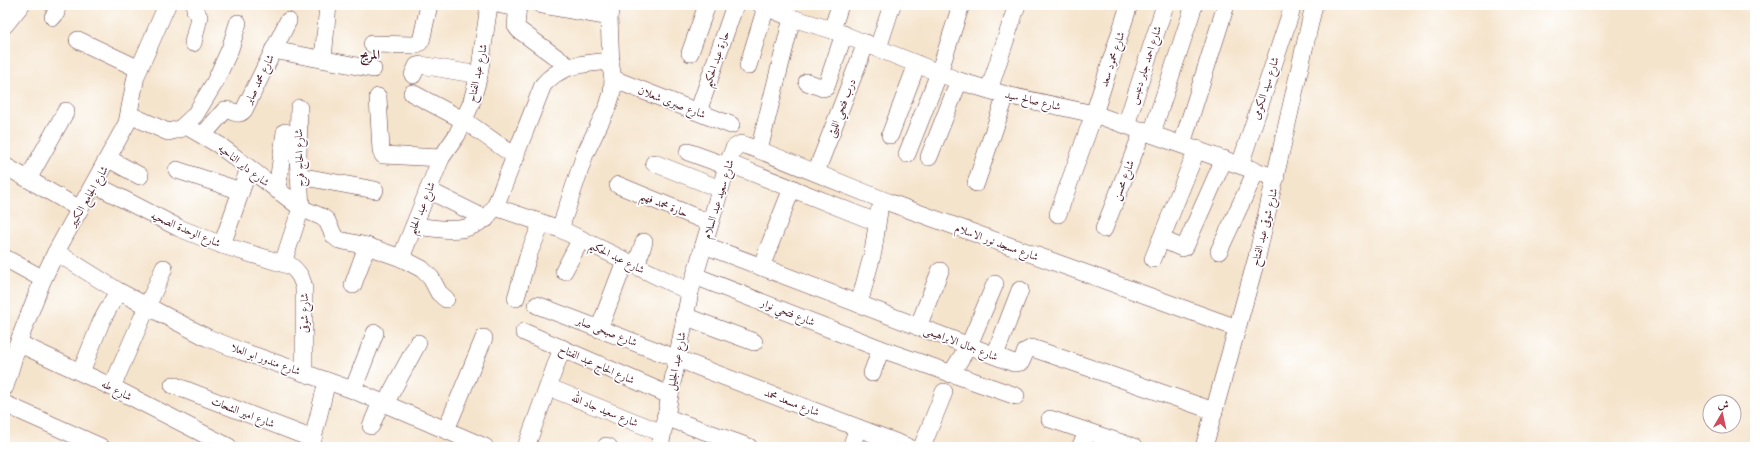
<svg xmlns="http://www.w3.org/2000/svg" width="1760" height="452" font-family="'Libre Caslon Text',Amiri,serif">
	<rect width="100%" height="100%" fill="#fff"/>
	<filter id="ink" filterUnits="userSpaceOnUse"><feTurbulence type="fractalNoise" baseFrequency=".025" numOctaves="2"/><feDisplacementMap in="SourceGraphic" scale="8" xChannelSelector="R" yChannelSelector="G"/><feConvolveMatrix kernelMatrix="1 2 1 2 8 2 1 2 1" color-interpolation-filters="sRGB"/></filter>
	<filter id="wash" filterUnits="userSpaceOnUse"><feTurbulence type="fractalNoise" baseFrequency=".012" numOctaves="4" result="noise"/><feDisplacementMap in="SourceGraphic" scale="16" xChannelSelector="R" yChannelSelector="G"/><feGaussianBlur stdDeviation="0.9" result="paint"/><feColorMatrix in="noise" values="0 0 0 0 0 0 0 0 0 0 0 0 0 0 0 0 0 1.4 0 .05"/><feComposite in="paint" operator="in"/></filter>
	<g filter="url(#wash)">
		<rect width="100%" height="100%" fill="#f5e4cc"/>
	</g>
	<g filter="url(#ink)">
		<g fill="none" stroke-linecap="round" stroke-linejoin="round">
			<defs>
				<g id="minor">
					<path d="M501,5l17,3"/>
					<path d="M518,5l-2,21 3,4 49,36"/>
					<path d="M542,5l67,12"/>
					<path d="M761,5l31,13 40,12 127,51 47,14 88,19 182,64"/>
					<path d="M53,17l3,-4 1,-8"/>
					<path d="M5,25l16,-20"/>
					<path d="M832,30l8,-25"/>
					<path d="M78,40l61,29"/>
					<path d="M193,43l6,-26 -4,-7 1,-5"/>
					<path d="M372,44l41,1c5,-1 8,-2 9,-8l7,-32"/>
					<path d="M878,48l14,-43"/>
					<path d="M273,50l100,19"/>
					<path d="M690,53l17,-48"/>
					<path d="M323,59l5,-54"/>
					<path d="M748,66l18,-59"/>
					<path d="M413,75l4,-9 4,-1 58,10"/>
					<path d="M613,79l118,46"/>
					<path d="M807,82l16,6 3,-1 18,-53"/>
					<path d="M989,90l28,-85"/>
					<path d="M412,93l53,28 51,36"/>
					<path d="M378,97l3,53 2,5 58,3"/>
					<path d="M698,112l37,-107"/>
					<path d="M130,115l38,17 12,-3 15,-14 20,-33 15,-33 8,-26"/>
					<path d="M1126,125l39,-120"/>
					<path d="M186,126l33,19 82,63 21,9 5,4 7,15 5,4 28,6 34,12 21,11 9,9 8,15 7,6"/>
					<path d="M1152,133l42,-128"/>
					<path d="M203,135l22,-25c8,-1 12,8 19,0l44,-89"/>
					<path d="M890,135l27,-71"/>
					<path d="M1182,144l44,-139"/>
					<path d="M759,150l33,-132"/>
					<path d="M688,152l39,14"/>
					<path d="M907,154l32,-81 22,-68"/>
					<path d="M929,157l30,-76"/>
					<path d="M109,159l31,17"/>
					<path d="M654,163l66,26"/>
					<path d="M728,163l148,59"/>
					<path d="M1240,165l51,-153"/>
					<path d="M5,166l75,43"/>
					<path d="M177,170l64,21"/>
					<path d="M816,172l50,-129"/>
					<path d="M299,176l76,14"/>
					<path d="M28,179l38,-68"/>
					<path d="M976,183l30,-88"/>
					<path d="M94,184l85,44 43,17 69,21c8,7 11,12 13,22v85"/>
					<path d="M618,185l92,38"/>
					<path d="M277,190l8,-58"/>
					<path d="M428,190l58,29"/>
					<path d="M495,207l48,-122c19,-22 41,-21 68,-24"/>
					<path d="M1058,214l36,-100 35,-109"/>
					<path d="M414,226c33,3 58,12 81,-19l65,22 130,63"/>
					<path d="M560,229l25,-75 23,-48 4,-13 1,-14 -2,-12 -2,-50 2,-12"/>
					<path d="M1104,229l39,-99"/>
					<path d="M1161,239l21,9 3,-1 39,-88"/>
					<path d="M222,245l27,-77"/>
					<path d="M704,245l310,118 7,-1 5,-11 6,-3 182,63"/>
					<path d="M1219,251l37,-80"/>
					<path d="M56,252l62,39 90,47 33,13 112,39 132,57"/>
					<path d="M5,258l38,21"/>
					<path d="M401,258l40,-100 16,-23 14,-31 8,-29 10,-70"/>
					<path d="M1153,259l44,-110"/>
					<path d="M283,263l18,-55 -3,-52 1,-48"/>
					<path d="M636,266l8,-24"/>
					<path d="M761,267l31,-79"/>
					<path d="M564,271l17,-32"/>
					<path d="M695,276l186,73 135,47"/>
					<path d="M353,285l14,-39"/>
					<path d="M516,298l13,-45 13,-30"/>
					<path d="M859,304l14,-52 6,-41"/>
					<path d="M537,305l371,142"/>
					<path d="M684,316l70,26"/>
					<path d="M918,327l22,-56"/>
					<path d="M599,329l26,-68"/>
					<path d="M524,332l145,63"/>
					<path d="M18,343l94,44 117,60"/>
					<path d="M995,355l25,-65"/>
					<path d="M81,372l20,-50 17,-31"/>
					<path d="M872,373l9,-24"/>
					<path d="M951,374l18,-29 26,-61"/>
					<path d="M173,385l140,54"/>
					<path d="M5,387l13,-44 25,-64 13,-27 71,-129 9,-47 31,-71"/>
					<path d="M112,387l52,-119"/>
					<path d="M548,387l114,46"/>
					<path d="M353,390l22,-57"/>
					<path d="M5,404l96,43"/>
					<path d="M385,404l33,-61"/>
					<path d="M665,417l84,30"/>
					<path d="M1050,419l84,28"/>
					<path d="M371,426l10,-24"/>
					<path d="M446,430l38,-92"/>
					<path d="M606,446l3,1"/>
					<path d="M311,447l16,-66"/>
					<path d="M526,447l36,-99"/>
					<path d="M660,447l30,-155 38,-129 6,-15 7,-4 18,6 129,52 349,126"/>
					<path d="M851,447l7,-19"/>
					<path d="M922,447l22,-55"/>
					<path d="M1080,447l8,-15"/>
					<path d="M1204,447l53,-190 57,-252"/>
				</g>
			</defs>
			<!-- minor casing -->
			<use href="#minor" stroke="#643d43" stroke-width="18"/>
			<!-- minor -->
			<use href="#minor" stroke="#fff" stroke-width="17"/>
		</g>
	</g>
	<g text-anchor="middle" stroke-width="3.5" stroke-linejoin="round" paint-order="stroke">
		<!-- street labels -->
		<g font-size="11" fill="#4a1f2b" stroke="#fff">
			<text transform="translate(716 59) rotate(-71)" y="4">حارة عبد الحكيم</text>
			<text transform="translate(1112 59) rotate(-72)" y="4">شارع محمود سعد</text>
			<text transform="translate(1145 65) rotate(-72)" y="4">شارع احمد جابر دعبس</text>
			<text transform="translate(477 73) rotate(-78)" y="4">شارع عبد الفتاح</text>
			<text transform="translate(259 79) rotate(-64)" y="4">شارع محمد صابر</text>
			<text transform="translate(1265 88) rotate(-72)" y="4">شارع سيد الكومى</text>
			<text transform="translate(1033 100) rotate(13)" y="4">شارع صالح سيد</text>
			<text transform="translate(672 102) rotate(21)" y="4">شارع صبرى شعلان</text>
			<text transform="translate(841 108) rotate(-69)" y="4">درب فتحي الليثى</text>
			<text transform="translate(299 158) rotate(-92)" y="4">شارع الحاج فرج</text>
			<text transform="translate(244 165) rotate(38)" y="4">شارع داير الناحيه</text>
			<text transform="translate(1123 180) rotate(-69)" y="4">شارع محسن</text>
			<text transform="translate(88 196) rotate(-60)" y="4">شارع الجامع الكبير</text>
			<text transform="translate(718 199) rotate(-73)" y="4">شارع سعيد عبد السلام</text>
			<text transform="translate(664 204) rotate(22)" y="4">حارة محمد فهيم</text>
			<text transform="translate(421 208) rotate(-68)" y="4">شارع عبد الحليم</text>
			<text transform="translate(1264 227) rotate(-76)" y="4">شارع شوقى عبد الفتاح</text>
			<text transform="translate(186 229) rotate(23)" y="4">شارع الوحدة الصحيه</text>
			<text transform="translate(997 242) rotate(20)" y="4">شارع مسجد نور الاسلام</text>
			<text transform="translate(617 257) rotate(26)" y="4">شارع عبد الحكيم</text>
			<text transform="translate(788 312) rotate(21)" y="4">شارع فتحي نوار</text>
			<text transform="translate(304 313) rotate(-90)" y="4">شارع شوقى</text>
			<text transform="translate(607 331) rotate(21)" y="4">شارع صبحى صابر</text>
			<text transform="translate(961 343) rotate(21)" y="4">شارع جمال الابراهيمى</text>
			<text transform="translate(266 359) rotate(20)" y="4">شارع مندور ابو العلا</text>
			<text transform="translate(676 361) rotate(-79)" y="4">شارع عبد الجليل</text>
			<text transform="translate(597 364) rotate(24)" y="4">شارع الحاج عبد الفتاح</text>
			<text transform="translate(117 390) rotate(27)" y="4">شارع طه</text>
			<text transform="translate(792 402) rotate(21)" y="4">شارع مسعد محمد</text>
			<text transform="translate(605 410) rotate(22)" y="4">شارع سعيد جاد الله</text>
			<text transform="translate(243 412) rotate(21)" y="4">شارع امير الشحات</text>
		</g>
		<!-- quarter labels -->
		<g font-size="13" font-weight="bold" fill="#4a1f2b" stroke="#fff">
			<text x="370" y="59">المريج</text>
		</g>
	</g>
	<!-- margin -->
	<rect width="1760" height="452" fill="none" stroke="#fff" stroke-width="20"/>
	<!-- north arrow -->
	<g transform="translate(1722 414) rotate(9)"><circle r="19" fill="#ffffff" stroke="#b7a5aa"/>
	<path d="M0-3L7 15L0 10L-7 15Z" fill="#d1495b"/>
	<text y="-6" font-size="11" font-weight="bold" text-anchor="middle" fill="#4a1f2b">ش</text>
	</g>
</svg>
